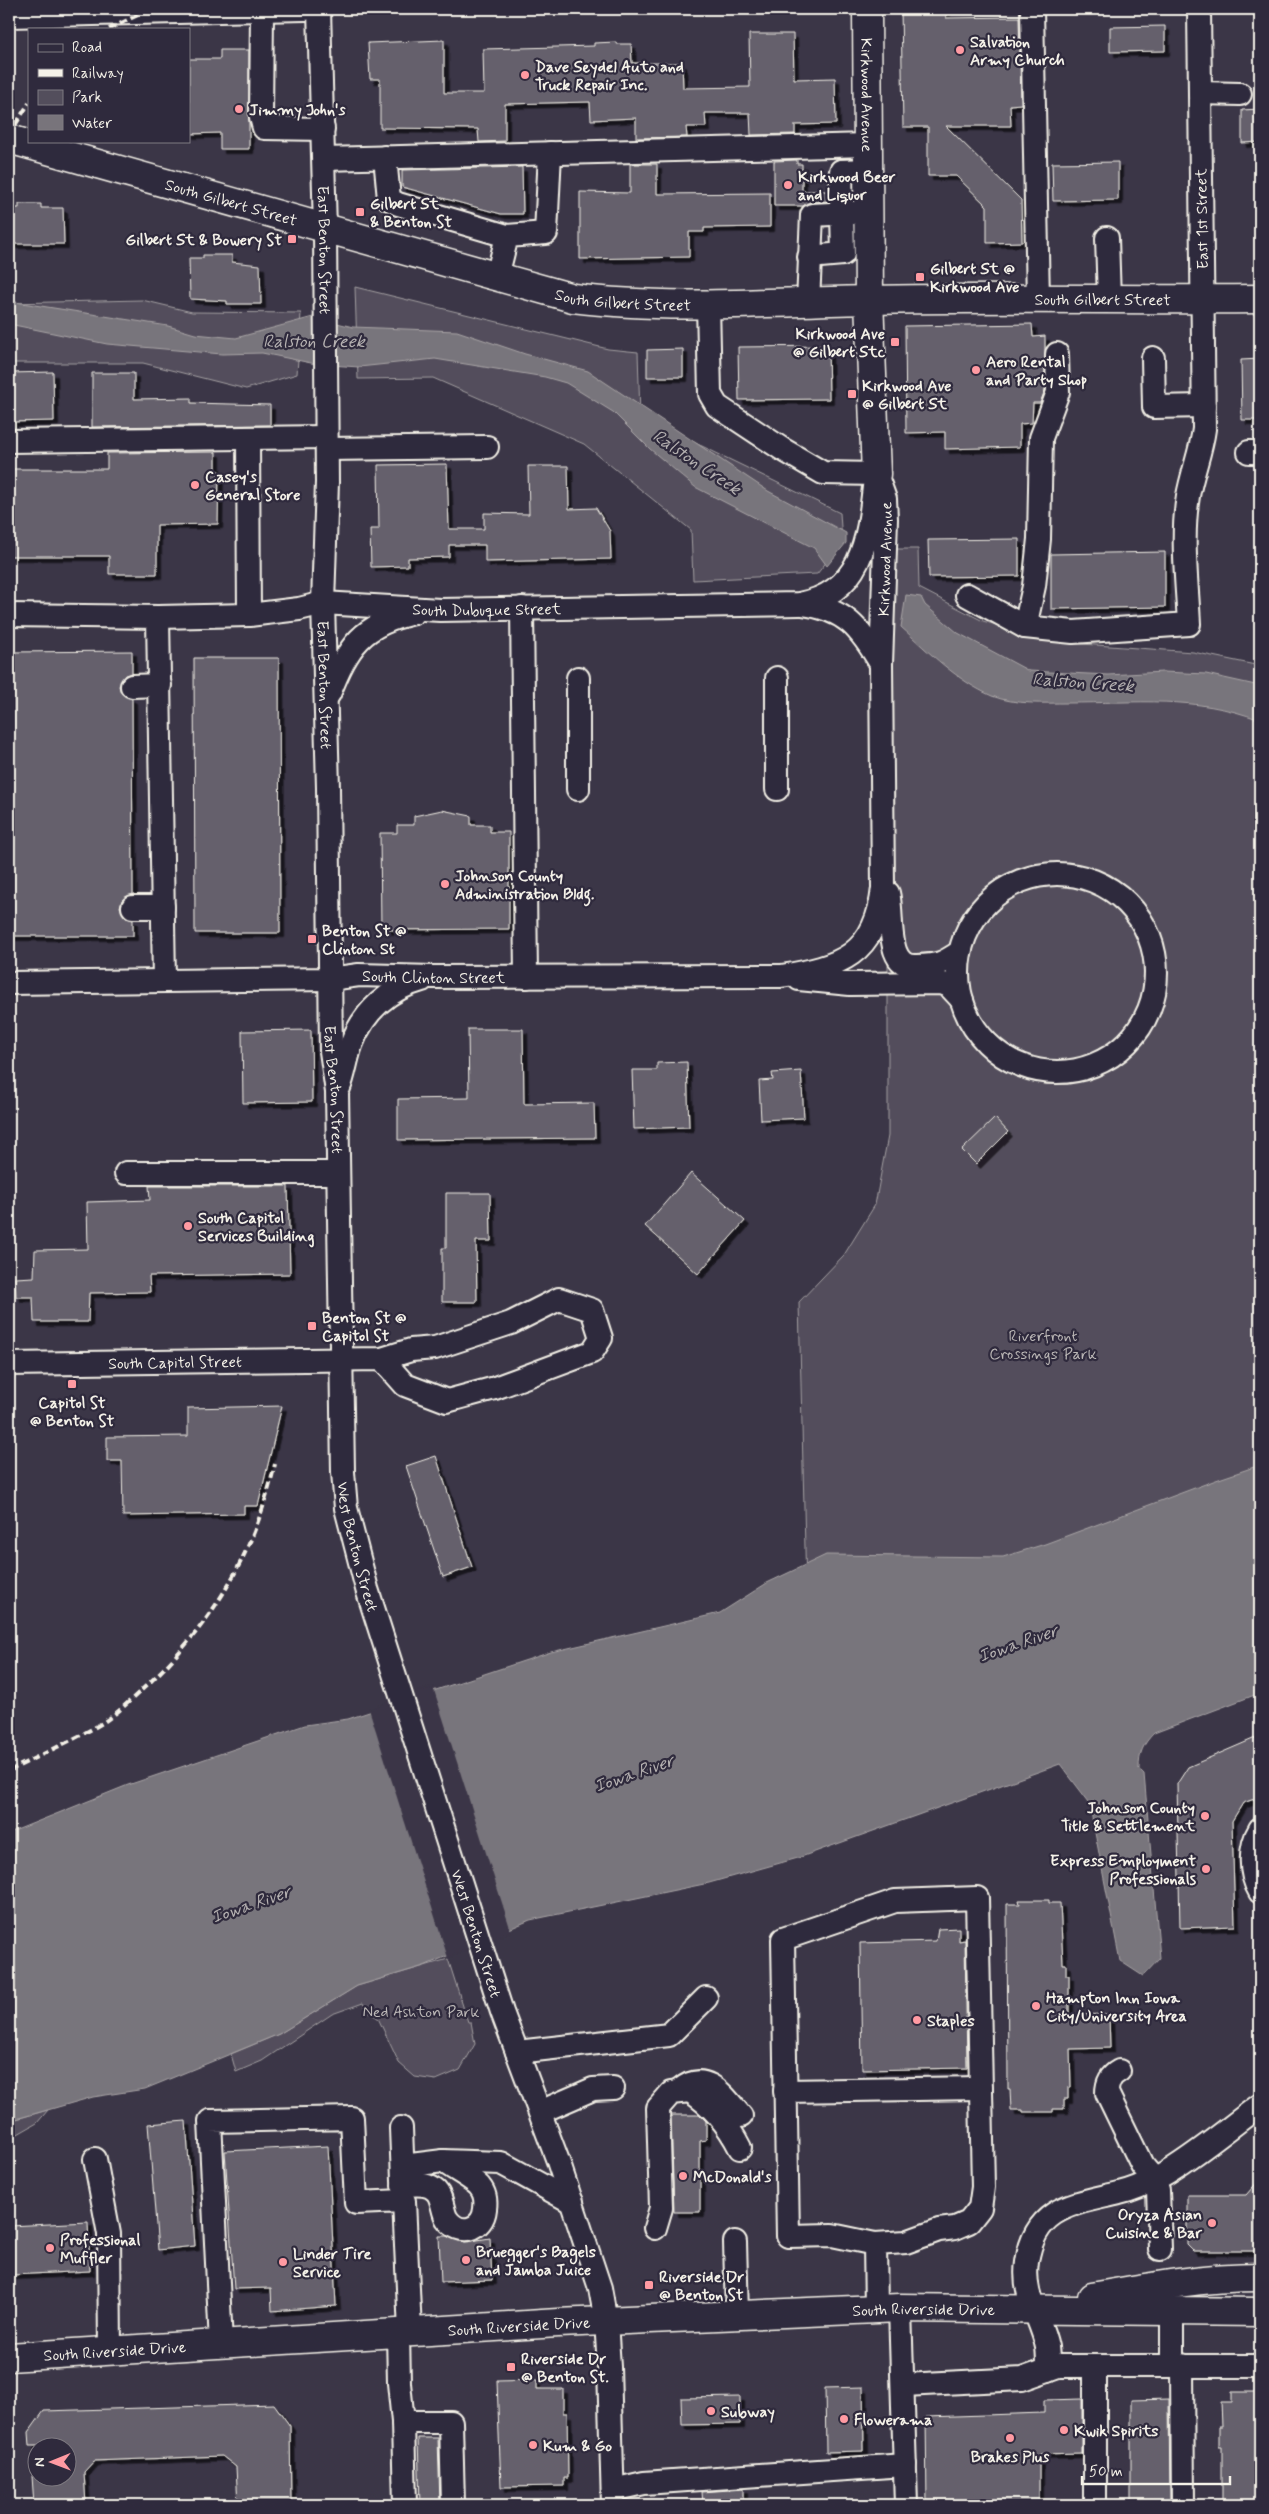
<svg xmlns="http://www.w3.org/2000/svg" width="1269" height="2514" font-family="Mynerve,sans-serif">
	<defs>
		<filter id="shadow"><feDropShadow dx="4.5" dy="4.5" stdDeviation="0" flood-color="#0009"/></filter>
	</defs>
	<rect width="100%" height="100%" fill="#3b3647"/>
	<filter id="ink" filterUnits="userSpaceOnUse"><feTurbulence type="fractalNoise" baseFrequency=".02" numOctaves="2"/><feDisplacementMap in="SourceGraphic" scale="10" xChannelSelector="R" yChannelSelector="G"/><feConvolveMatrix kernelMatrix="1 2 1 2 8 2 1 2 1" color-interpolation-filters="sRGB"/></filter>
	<g filter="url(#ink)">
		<!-- green -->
		<g fill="#534e5c" stroke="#a4a0a2">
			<path d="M355,287l253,62 30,3 2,64 200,97 2,29 -25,32 -124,6 -2,-50 -107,-86 -151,-66 -75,1z"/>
			<path d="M142,300l50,12 109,1 -4,61 -51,15 -103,-26h-134v-60z"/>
			<path d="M888,549h30l1,39 64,33 71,21 139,10 67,14v827l-181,70 -273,27 -7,-288 45,-47 31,-50 13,-69z"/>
			<path d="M448,1959l20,63h3l4,22 -15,26 -24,10 -21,-3 -16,-14 -21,-45 -11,-7 -4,-8 -31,11 -70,47 -26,11 -5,-18 48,-20 78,-48z"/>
			<path d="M48,2110l-11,13 -28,16v-18z"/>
		</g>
		<!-- water -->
		<g fill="#78747b" stroke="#aaa6a7">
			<path d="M9,301l159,25 27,8 41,4 77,-21 40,10 104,4 68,23 63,17 180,120 78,42v10l-19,23 -13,-18 -119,-61 -45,-38 -37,-37 -47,-29 -21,-6 -110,-18 -76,8 -43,-3 -54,-11 -40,1 -115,-10 -98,-20z"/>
			<path d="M906,595l15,2 4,8 33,28 71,38 79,4 55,-3 43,2 54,12v34c-66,-25 -123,-17 -192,-17 -24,0 -53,2 -76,-7 -35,-15 -63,-44 -91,-69z"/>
			<path d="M1260,1465v228l-106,40c-11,11 -15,20 -15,36l5,5 16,184 -17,18 -23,-15 -31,-159 -29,-38 -262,94 -89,25 -179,37 -106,46 -67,20 -78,48 -134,55 -52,8 -84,24v-288l119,-48 177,-60 43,-6 203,-67 169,-39 47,-30 59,-28 177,2 42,-13 171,-64z"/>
		</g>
		<!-- pier -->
		<path fill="#3b3647" d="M433,1687l78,244 -63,27 -79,-249z"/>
		<!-- building -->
		<g fill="#65616c" stroke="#f4f1e8" filter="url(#shadow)">
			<path d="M901,9h45v9l73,-1 2,87 -11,1 1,21h-65l75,74 1,42 -35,1v-37l-31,-30h-28v-49h-25z"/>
			<path d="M1165,26v25l-55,1v-25z"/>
			<path d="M749,34h44l1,45 41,-1 1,46 -41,1v9l-44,1 -1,-22h-45l1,14h-20l1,10 -51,1v-20l-45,2 -1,-18 -85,2v37l-26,1 -1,-13 -98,-1v-49h-10l-2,-36 76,-3v53h40l-1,-44 111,-3v-3l22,-1v2h15l1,19h50l1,25 67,-1z"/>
			<path d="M220,50h29v99h-29v-16l-31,1v-75h31z"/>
			<path d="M1260,109v33l-18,1v-33z"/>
			<path d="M797,160v4h5v27h26l1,10 -18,1 -8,4h-29v-45z"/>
			<path d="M1118,162v38l-65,1 -1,-38z"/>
			<path d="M630,164h27v30l113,-1v34l-66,1v4h-15v25l-109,2v-67l50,1z"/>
			<path d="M522,167l1,47h-22l-99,-27v-17z"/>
			<path d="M19,204h22v4h22l1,36h-55v-36h10z"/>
			<path d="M203,255h29v7l28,3 1,39h-34v-3l-37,-2 -1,-41h14z"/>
			<path d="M1032,324l1,13 12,-1v54l-5,13h-7l-1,20 -12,1v23l-75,2v-17l-39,1 -1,-107z"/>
			<path d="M828,346l1,53 -90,1 -1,-53z"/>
			<path d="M683,349v28h-36v-27z"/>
			<path d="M1260,359v61h-18l-1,-60z"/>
			<path d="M53,372l1,49 -45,1v-49z"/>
			<path d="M92,373h42v26l57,-1v5l79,2v20l-178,2z"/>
			<path d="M216,452v19h3l-1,53 -61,1v49h-48v-18h-100v-87h98v-16z"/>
			<path d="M447,464l2,65h35v-16l45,1 -1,-48h40l1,43 27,-1 14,23 1,28 -126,3v-17h-36v12l-41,1v8l-37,1 -1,-38h9l-1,-64z"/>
			<path d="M1019,539v37l-90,1 -1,-37z"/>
			<path d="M1165,552v55l-114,2v-55z"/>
			<path d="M132,651v22l-7,2 -6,11 2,7 11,6 1,195 -11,6 -2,7 6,11 7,2v16h-124v-284z"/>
			<path d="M194,658h85l1,275h-85z"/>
			<path d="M442,810l29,6v9h19v7h19v97l-128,1 -1,-97h17v-8h17v-9z"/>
			<path d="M468,1029h55l1,75 70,-1 1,35 -197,2v-41l71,-1z"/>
			<path d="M311,1030l1,72 -69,1 -1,-72z"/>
			<path d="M687,1062l2,65 -55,2 -2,-59h25v-7z"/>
			<path d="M801,1071l3,47 -43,2 -2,-39 14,-1 -1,-7z"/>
			<path d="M995,1118l13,14 -32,32 -14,-14z"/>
			<path d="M691,1173l54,48 -47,53 -53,-48z"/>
			<path d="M149,1186h139l2,88 -141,2 1,16 -61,1 -1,29h-54l-1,-25h-17l-1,-19 19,-1 1,-27 53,-1 -1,-47 63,-2z"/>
			<path d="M446,1193h44l1,48h-15l1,61h-35v-54h4z"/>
			<path d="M282,1406l-24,100h-14v8l-121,2 -1,-55h-15v-24l81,-1v-28z"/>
			<path d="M436,1456l36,111 -29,10 -37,-111z"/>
			<path d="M1260,1736v61l-17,6 -11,18 3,105 -55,2 -3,-144 11,-17z"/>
			<path d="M1019,1900h30v3h11l3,61h3v11h3v40l40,-1 1,34 -40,1 1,39h-3v11h-4v10h-11v3h-30v-2h-12l-1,-21h-2l-1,-185h13z"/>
			<path d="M959,1928v13l6,-1 2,128 -105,2 -2,-127 76,-2 2,-12z"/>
			<path d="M671,2115h29l6,6v19l-6,1v71h-26z"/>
			<path d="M186,2121l9,125 -37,4 -10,-126z"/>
			<path d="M328,2146l8,160 -64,5 -1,-23 -37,1 -9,-138z"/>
			<path d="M1260,2179v72h-67l-6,-6v-50h59z"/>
			<path d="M88,2222l2,49 -78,4 -2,-49z"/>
			<path d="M439,2236h7l19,6 25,-4 2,42 -51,2z"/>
			<path d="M537,2380v9h26v24h4l1,65h-4v8l-63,1 -4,-106z"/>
			<path d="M863,2387l1,64 -38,1 -1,-64z"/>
			<path d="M1232,2392h25v4h3v100h-2v9h-36v-58h-3v-21h3l-1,-24h11z"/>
			<path d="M740,2397v27l-58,1 -1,-27z"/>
			<path d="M1082,2399v54l-43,1v51h-112l-1,-88 118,-4v-13z"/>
			<path d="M1169,2399l1,106h-39v-105z"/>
			<path d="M274,2404l16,22 1,79h-53l-2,-38 -14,-11 -128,5 -10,11 2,33h-52l-2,-29h36v-30h-38l-1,-14 15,-21z"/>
			<path d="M418,2438h20l2,67h-20z"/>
			<path d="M743,2489v16h-40l-1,-13z"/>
		</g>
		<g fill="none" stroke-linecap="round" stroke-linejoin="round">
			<defs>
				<g id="minor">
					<path id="s1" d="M319,9l6,221 2,252 -4,121 5,185 3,263 6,41 6,380 3,36 21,81 135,423 56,149 42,127 6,33 3,46 4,138"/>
					<path d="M1032,9l6,291"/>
					<path d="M262,11l-1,106 3,11 59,1"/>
					<path d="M9,16l296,-7"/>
					<path d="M1200,93l40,1"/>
					<path d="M385,157l4,42 9,5 109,32"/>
					<path d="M324,159l544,-14"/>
					<path d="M1107,238l2,62"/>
					<path d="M809,257l34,-3 -2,-83 27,-1"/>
					<path d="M497,277l10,-41 39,-3 4,-80"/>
					<path d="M808,302l4,-87 57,-3"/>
					<path d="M708,304l2,90 7,12 65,43 41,24 53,1"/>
					<path d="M1153,358l1,49 50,-1"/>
					<path d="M248,438l1,177"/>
					<path d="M9,441l317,-4"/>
					<path d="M327,449l160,-2"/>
					<path d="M1249,452h11"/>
					<path d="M967,595l58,32 48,5 116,-8c-2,-42 -8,-86 -1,-128 4,-23 13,-44 16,-67l-5,-420"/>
					<path d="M803,604c42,5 57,24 78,60"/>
					<path d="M522,608l4,369"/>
					<path id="s2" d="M9,615l149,2 91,-2 50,-6 24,-6 117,7 359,-6c62,-11 69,-63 75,-117"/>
					<path d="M158,617l6,364"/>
					<path d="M1025,627l9,-41 5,-47 2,-101 17,-46 -1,-38"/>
					<path d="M578,678v111"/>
					<path d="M132,686l28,-1"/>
					<path d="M329,694c19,-48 33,-70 85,-81"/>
					<path d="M777,789v-111"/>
					<circle cx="1057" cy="973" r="99"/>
					<path d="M888,893c6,22 -4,76 29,73 22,-1 25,-2 43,-14"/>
					<path d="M133,907h30"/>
					<path d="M799,979l51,5 89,-1 9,2 14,15"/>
					<path id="s3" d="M9,983l321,-4 29,-4 74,2 348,-1c59,-9 95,-21 102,-88l-2,-224 5,-145 -1,-20 -9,-25"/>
					<path d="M339,1088c6,-15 7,-30 13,-45 12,-32 37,-54 70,-63"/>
					<path d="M126,1173h212"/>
					<path id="s4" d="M9,1364l373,-5 29,-9 24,-2 76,-25 48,-24 33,11 9,28 -9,14 -97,36 -48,13 -42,-16 -23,-26"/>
					<path d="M1260,1829c-11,18 -11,44 0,63"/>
					<path d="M517,2052l152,-17 37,-37"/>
					<path d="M1119,2071c-9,5 -12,12 -12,22l35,72 12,14 4,11 2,59"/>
					<path d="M680,2090c27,-22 45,8 61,26"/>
					<path d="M785,2091l196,-3"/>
					<path d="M540,2112l53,-23 20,-1"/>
					<path d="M401,2128l2,52"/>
					<path d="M95,2159l14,75 1,117"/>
					<path d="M403,2166l40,-5 58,2 71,39"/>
					<path d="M403,2185c11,0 24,-3 33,6 7,7 6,20 11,28 13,18 36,11 38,-10 1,-7 0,-16 -5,-22 -5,-7 -28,-19 -37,-26"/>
					<path d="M655,2228l6,-20 -3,-100 13,-15 19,-2c23,15 38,33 50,57"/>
					<path d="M735,2242l2,73"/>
					<path d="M875,2244l31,-2 33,-12 16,-2 14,-6 11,-14 3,-21 -6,-289 -82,3 -112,38 5,297 44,-1 43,9 1,65"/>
					<path d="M900,2308l6,197"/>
					<path d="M398,2333l1,50 4,39h48l2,83"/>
					<path d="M221,2344l-11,-223 142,-3 4,85 48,-2 6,131"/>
					<path d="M1172,2365v-54"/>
					<path d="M1182,2365l1,140"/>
					<path d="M1095,2366v139"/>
					<path d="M1048,2370c0,-8 0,-16 -1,-23 -6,-30 -25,-50 -20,-85 8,-56 47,-58 92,-69 14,-3 29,-10 42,-17 35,-20 67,-48 99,-71"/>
					<path d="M904,2385l118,-6 37,-13h201"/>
					<path d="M403,2422l2,83"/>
					<path d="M613,2490l31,-7 261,-18"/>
				</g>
				<g id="major">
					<path id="s5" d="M867,9l2,291 7,174"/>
					<path id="s6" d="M9,139l564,159c98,12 197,4 295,2 130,-3 261,0 392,-1"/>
					<path d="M1092,2297c56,-10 111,-20 168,-20"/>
					<path id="s7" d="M9,2357l549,-34 342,-15 360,4"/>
				</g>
			</defs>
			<!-- minor casing -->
			<use href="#minor" stroke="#f4f1e8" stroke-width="26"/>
			<!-- major casing -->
			<use href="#major" stroke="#f4f1e8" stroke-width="31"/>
			<!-- minor -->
			<use href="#minor" stroke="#2f2a3d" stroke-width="22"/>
			<!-- major -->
			<use href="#major" stroke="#2f2a3d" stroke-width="28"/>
			<!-- rail -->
			<g stroke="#f4f1e8" stroke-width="4" stroke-dasharray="8 4" stroke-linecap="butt">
				<path d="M109,29l41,-20"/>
				<path d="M9,135l20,-32"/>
				<path d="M9,1771c31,-16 65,-31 95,-49 15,-10 30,-25 43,-37 68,-64 107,-131 128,-221"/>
			</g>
		</g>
	</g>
	<!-- markers -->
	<g fill="#ff9aa2" stroke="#2f2a3d" stroke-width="2">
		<circle cx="960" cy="50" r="5"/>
		<circle cx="525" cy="75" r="5"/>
		<circle cx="239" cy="109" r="5"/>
		<circle cx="788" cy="185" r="5"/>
		<rect x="355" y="207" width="10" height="10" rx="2.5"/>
		<rect x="287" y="234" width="10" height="10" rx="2.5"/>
		<rect x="915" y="272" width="10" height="10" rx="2.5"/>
		<rect x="890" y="337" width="10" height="10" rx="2.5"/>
		<circle cx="976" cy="370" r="5"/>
		<rect x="847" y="389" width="10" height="10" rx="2.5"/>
		<circle cx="195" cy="485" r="5"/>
		<circle cx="445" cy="884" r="5"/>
		<rect x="307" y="934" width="10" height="10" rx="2.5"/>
		<circle cx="188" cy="1226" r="5"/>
		<rect x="307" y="1321" width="10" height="10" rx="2.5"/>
		<rect x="67" y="1379" width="10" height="10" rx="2.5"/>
		<circle cx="1205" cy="1816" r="5"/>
		<circle cx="1206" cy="1869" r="5"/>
		<circle cx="1036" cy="2006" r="5"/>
		<circle cx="917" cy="2020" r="5"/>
		<circle cx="683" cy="2176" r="5"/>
		<circle cx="1212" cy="2223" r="5"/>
		<circle cx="50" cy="2248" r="5"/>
		<circle cx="466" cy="2260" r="5"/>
		<circle cx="283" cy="2262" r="5"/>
		<rect x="644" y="2280" width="10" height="10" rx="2.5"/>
		<rect x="506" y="2362" width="10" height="10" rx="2.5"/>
		<circle cx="711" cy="2411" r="5"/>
		<circle cx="844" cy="2419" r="5"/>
		<circle cx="1064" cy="2430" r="5"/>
		<circle cx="1010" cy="2438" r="5"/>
		<circle cx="533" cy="2445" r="5"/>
	</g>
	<g text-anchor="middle" stroke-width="4.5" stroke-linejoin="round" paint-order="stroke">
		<!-- poi labels -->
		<g font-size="16" font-weight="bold" fill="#f4f1e8" stroke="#2f2a3d" text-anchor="start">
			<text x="970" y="47">Salvation<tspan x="970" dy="18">Army Church</tspan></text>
			<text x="535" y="72">Dave Seydel Auto and<tspan x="535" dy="18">Truck Repair Inc.</tspan></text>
			<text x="249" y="115">Jimmy John's</text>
			<text x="798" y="182">Kirkwood Beer<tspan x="798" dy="18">and Liquor</tspan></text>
			<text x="370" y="209">Gilbert St<tspan x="370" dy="18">&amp; Benton St</tspan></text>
			<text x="282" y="245" text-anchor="end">Gilbert St &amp; Bowery St</text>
			<text x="930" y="274">Gilbert St @<tspan x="930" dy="18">Kirkwood Ave</tspan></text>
			<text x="885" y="339" text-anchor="end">Kirkwood Ave<tspan x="885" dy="18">@ Gilbert Stc</tspan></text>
			<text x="986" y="367">Aero Rental<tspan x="986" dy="18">and Party Shop</tspan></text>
			<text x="862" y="391">Kirkwood Ave<tspan x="862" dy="18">@ Gilbert St</tspan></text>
			<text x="205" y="482">Casey's<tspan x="205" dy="18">General Store</tspan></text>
			<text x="455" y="881">Johnson County<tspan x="455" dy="18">Administration Bldg.</tspan></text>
			<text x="322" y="936">Benton St @<tspan x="322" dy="18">Clinton St</tspan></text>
			<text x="198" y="1223">South Capitol<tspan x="198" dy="18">Services Building</tspan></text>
			<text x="322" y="1323">Benton St @<tspan x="322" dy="18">Capitol St</tspan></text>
			<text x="72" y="1408" text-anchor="middle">Capitol St<tspan x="72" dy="18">@ Benton St</tspan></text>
			<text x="1195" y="1813" text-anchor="end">Johnson County<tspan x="1195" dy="18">Title &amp; Settlement</tspan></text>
			<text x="1196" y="1866" text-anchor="end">Express Employment<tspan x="1196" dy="18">Professionals</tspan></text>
			<text x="1046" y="2003">Hampton Inn Iowa<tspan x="1046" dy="18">City/University Area</tspan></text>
			<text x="927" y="2026">Staples</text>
			<text x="693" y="2182">McDonald's</text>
			<text x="1202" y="2220" text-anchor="end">Oryza Asian<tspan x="1202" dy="18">Cuisine &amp; Bar</tspan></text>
			<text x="60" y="2245">Professional<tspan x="60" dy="18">Muffler</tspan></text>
			<text x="476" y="2257">Bruegger's Bagels<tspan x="476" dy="18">and Jamba Juice</tspan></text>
			<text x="293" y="2259">Linder Tire<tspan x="293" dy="18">Service</tspan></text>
			<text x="659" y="2282">Riverside Dr<tspan x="659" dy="18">@ Benton St</tspan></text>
			<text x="521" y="2364">Riverside Dr<tspan x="521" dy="18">@ Benton St.</tspan></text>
			<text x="721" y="2417">Subway</text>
			<text x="854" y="2425">Flowerama</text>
			<text x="1074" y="2436">Kwik Spirits</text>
			<text x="543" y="2451">Kum &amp; Go</text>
			<text x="1010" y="2462" text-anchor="middle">Brakes Plus</text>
		</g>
		<!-- street labels -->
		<g font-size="16" fill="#f4f1e8" stroke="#2f2a3d">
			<text dy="6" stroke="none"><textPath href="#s5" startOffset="86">Kirkwood Avenue</textPath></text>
			<text dy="6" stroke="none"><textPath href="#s6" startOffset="231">South Gilbert Street</textPath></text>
			<text transform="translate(1201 219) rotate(-91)" y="6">East 1st Street</text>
			<text dy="6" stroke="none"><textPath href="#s1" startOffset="241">East Benton Street</textPath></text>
			<text dy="6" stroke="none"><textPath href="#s6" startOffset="636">South Gilbert Street</textPath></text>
			<text dy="6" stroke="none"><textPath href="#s6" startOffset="1116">South Gilbert Street</textPath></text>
			<text dy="6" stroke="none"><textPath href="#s3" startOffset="1251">Kirkwood Avenue</textPath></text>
			<text dy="6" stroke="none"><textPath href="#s2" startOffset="479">South Dubuque Street</textPath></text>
			<text dy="6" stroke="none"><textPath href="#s1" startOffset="676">East Benton Street</textPath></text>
			<text dy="6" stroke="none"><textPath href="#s3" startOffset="425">South Clinton Street</textPath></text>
			<text dy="6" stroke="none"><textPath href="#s1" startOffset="1081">East Benton Street</textPath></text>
			<text dy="6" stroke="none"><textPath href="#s4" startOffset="166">South Capitol Street</textPath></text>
			<text dy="6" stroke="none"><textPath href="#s1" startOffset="1540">West Benton Street</textPath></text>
			<text dy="6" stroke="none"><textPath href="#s1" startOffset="1945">West Benton Street</textPath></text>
			<text dy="6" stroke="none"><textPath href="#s7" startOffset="916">South Riverside Drive</textPath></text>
			<text dy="6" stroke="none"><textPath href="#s7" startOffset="511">South Riverside Drive</textPath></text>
			<text dy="6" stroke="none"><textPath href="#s7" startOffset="106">South Riverside Drive</textPath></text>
		</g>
		<!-- park labels -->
		<g font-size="16" fill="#bcb8b7" stroke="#2f2a3d">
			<text x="1043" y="1341">Riverfront<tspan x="1043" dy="18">Crossings Park</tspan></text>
			<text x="421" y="2017">Ned Ashton Park</text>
		</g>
		<!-- water labels -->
		<g font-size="18" font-style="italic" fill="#b6b2b2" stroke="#2f2a3d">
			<text x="314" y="347">Ralston Creek</text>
			<text transform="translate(697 462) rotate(34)" y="6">Ralston Creek</text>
			<text transform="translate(1083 682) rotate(4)" y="6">Ralston Creek</text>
			<text transform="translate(1018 1643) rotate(-19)" y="6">Iowa River</text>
			<text transform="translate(634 1773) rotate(-19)" y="6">Iowa River</text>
			<text transform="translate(251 1904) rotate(-19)" y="6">Iowa River</text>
		</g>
	</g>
	<!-- margin -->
	<rect width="1269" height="2514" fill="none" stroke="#2f2a3d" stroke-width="30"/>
	<rect x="15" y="15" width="1239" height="2484" fill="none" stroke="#f4f1e8" stroke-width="2" filter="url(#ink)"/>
	<!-- legend -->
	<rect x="28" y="28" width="162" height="115" fill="#2f2a3d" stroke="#7e7a81"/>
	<rect x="38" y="44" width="25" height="8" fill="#2f2a3d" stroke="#7e7a81"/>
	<text x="72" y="52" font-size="15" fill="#f4f1e8">Road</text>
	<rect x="38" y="69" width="25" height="8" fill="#f4f1e8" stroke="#7e7a81"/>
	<text x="72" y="78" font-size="15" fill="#f4f1e8">Railway</text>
	<rect x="38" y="90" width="25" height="15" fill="#534e5c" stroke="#7e7a81"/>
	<text x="72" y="102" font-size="15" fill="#f4f1e8">Park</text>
	<rect x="38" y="115" width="25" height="15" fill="#78747b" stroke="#7e7a81"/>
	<text x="72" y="128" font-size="15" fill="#f4f1e8">Water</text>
	<!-- north arrow -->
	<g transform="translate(52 2462) rotate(269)"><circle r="24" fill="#2f2a3d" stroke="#7e7a81"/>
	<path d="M0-4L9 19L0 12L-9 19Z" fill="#ff9aa2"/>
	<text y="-8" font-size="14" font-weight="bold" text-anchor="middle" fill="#f4f1e8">N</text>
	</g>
	<!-- scale -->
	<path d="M1082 2476v8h148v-8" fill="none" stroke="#f4f1e8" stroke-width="2.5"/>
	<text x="1089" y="2476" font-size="15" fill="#f4f1e8" stroke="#2f2a3d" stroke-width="4" paint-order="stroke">50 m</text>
</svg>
